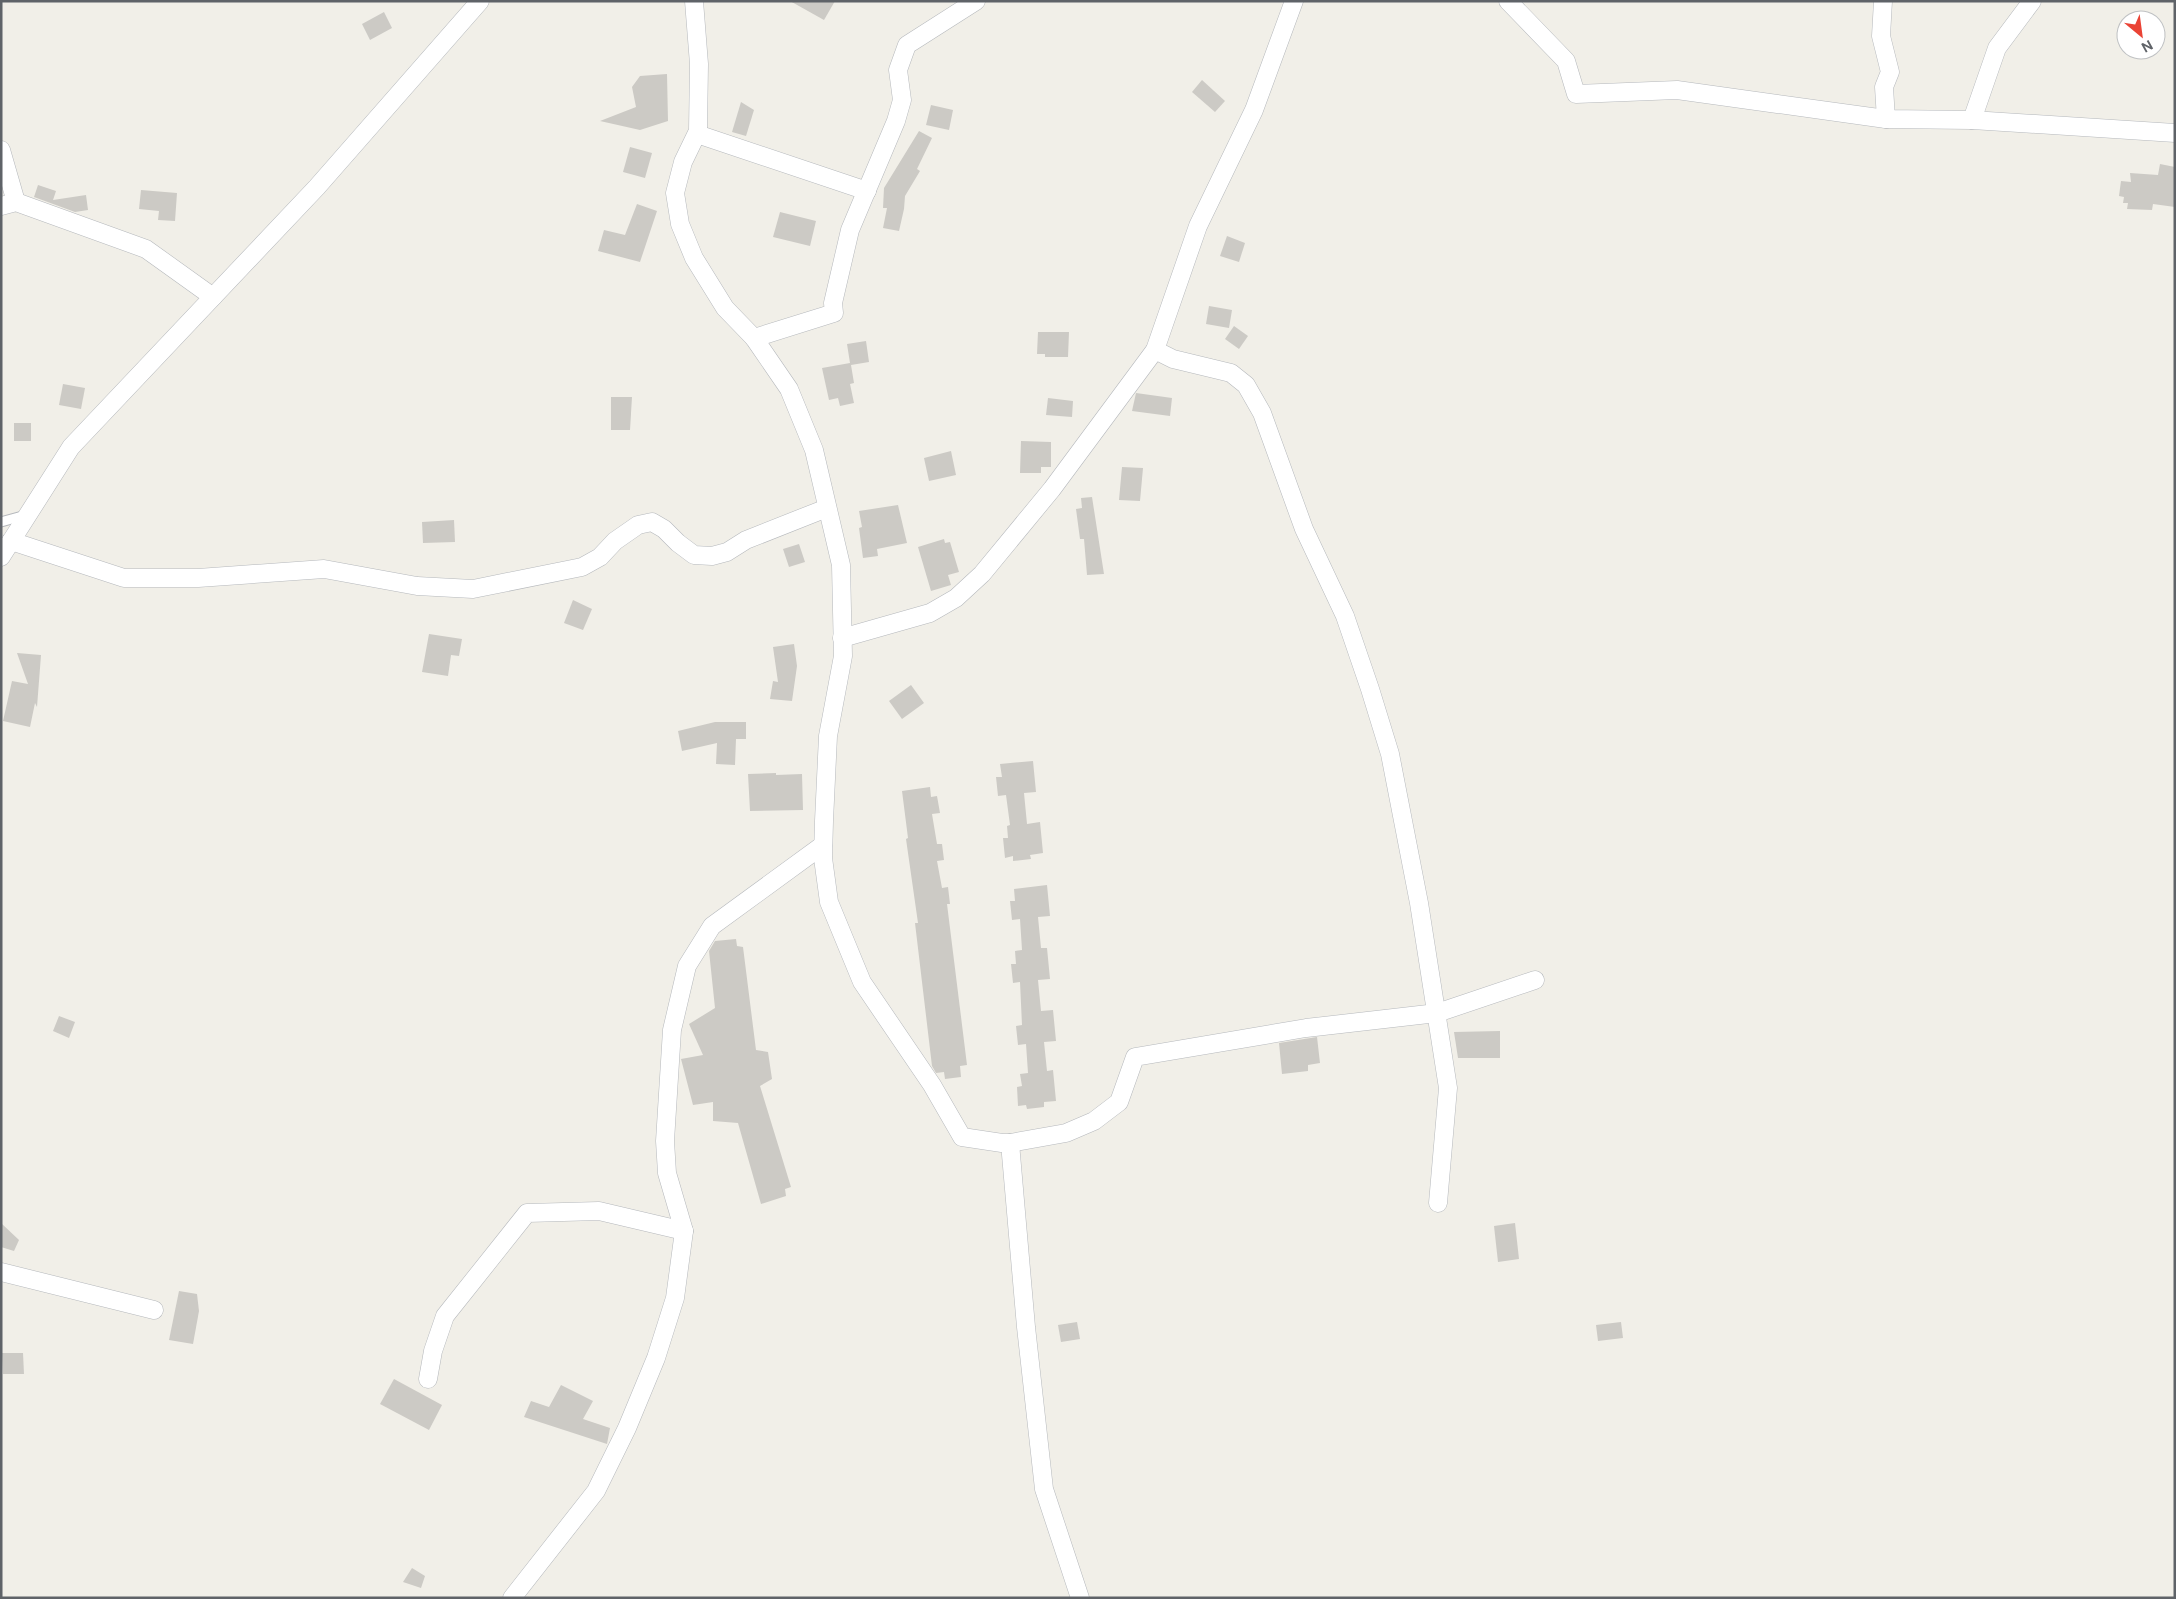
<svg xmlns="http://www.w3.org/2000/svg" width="2176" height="1599" font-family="'DM Sans',sans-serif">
	<rect width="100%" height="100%" fill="#f1efe8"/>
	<!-- building -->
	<g fill="#cccac5">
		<path d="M790,1h45l-11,19z"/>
		<path d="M384,12l8,16 -22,12 -8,-16z"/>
		<path d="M667,74l1,47 -28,9 -40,-9 36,-14 -4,-20 8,-11z"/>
		<path d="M1202,80l23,21 -10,11 -23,-20z"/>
		<path d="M741,102l13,8 -8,26 -14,-4z"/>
		<path d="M931,105l22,5 -4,20 -23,-5z"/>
		<path d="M919,131l13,7 -15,31 3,2 -15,25 -1,13 -5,22 -16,-3 4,-20h-4l1,-20z"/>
		<path d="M630,147l22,6 -7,25 -22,-6z"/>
		<path d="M2160,164l15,3v40l-22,-3 -1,6 -25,-1 1,-6h-5l1,-6 -5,-1 2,-15 10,1 -1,-9 28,2z"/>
		<path d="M38,185l18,6 -3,9 33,-5 2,15 -13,2 -41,-15z"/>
		<path d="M141,190l36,3 -2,28 -17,-1 1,-9 -20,-2z"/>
		<path d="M637,204l20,7 -17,51 -42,-11 6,-21 21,5z"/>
		<path d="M780,212l36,9 -6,25 -37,-9z"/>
		<path d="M1227,236l18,7 -6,19 -19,-6z"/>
		<path d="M1209,306l23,4 -3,18 -23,-4z"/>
		<path d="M1234,326l14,10 -9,13 -14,-10z"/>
		<path d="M1038,332h31l-1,25h-23v-3h-8z"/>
		<path d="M866,341l3,21 -18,3 3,18 -4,1 4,19 -14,3 -2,-8 -9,2 -7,-32 28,-5 -3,-19z"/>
		<path d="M63,384l22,4 -4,21 -22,-4z"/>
		<path d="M1136,393l36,5 -2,18 -38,-5z"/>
		<path d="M611,397h21l-2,33h-19z"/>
		<path d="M1048,398l25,3 -1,16 -26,-2z"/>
		<rect x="14" y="423" width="17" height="18"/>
		<path d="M1021,441l30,1v25h-10v6h-21z"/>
		<path d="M951,451l5,24 -27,6 -5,-23z"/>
		<path d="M1122,467l21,1 -3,33 -21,-1z"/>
		<path d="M1092,497l12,77 -17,1 -3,-36h-4l-4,-30 6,-1 -1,-10z"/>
		<path d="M898,505l9,38 -30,6 1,7 -15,2 -4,-30 3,-1 -3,-16z"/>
		<path d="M454,520l1,22 -32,1 -1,-21z"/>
		<path d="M944,539l1,4 5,-1 9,30 -11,3 3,10 -20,6 -13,-44z"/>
		<path d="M799,544l6,18 -16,5 -6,-18z"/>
		<path d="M573,600l19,9 -9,21 -19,-7z"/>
		<path d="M429,634l33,5 -3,17 -8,-1 -3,21 -26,-4z"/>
		<path d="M794,644l3,22 -5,35 -22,-2 3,-18 5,1 -5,-35z"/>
		<path d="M17,653l24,2 -4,52 -2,-4 -5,24 -27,-6 9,-40 16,3z"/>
		<path d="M911,685l13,18 -22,16 -13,-18z"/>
		<path d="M715,722h31v17h-10l-1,26 -19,-1 1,-21 -35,8 -4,-20z"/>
		<path d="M1033,761l3,31 -12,1 3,31 13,-2 3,31 -13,2 1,4 -18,2v-5l-8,2 -2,-20h5l-1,-12 3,-1 -4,-30 -8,1 -2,-19h6l-2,-13z"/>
		<path d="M776,773v2l26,-1 1,36 -53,1 -2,-37z"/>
		<path d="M930,787l1,10 6,-1 3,17 -8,1 5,30h5l2,16 -7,1 5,27 6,-1 2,17h-3l20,161 -7,1 1,11 -16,2 -1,-7 -8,1 -4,-7 -17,-143h3l-12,-84 2,-1 -6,-47z"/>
		<path d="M1047,885l3,31 -12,1 3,31h6l3,31 -12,1 3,31 12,-1 3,31 -12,1 3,29 6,-1 3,31 -12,1v5l-17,2 -1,-4 -8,1 -1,-19 5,-1 -2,-12 8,-1 -2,-29 -8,1 -2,-19 6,-1 -2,-43 -7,1 -2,-19h5l-1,-13 7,-1 -2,-31 -8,1 -2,-19h5l-1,-12z"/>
		<path d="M736,939l1,7 6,1 13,103 12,2 4,27 -12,7 31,101 -6,2 1,7 -25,8 -23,-81 -25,-2v-19l-20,3 -12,-46 22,-4 -14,-31 26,-16 -6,-57 6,-10z"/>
		<path d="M59,1016l16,6 -6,16 -16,-7z"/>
		<path d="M1500,1031v27h-42l-4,-26z"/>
		<path d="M1317,1037l3,26 -12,2v6l-26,3 -3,-31z"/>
		<path d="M1,1223l18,17 -5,11 -13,-4z"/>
		<path d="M1515,1223l4,36 -21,3 -4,-36z"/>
		<path d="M179,1291l18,3 2,17 -6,33 -24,-4z"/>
		<path d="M1077,1322l3,17 -19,3 -3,-17z"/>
		<path d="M1621,1322l2,16 -25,3 -2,-16z"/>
		<path d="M2,1353h21l1,21h-21z"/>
		<path d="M394,1379l48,26 -13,25 -49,-26z"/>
		<path d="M561,1385l32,16 -10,18 27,9 -3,16 -83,-27 7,-16 18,6z"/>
		<path d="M412,1568l13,8 -4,12 -18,-6z"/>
	</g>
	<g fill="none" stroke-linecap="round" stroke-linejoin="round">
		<defs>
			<path id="lane" d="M1,522l25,-7"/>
			<g id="street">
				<path d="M694,1l5,63 -1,67 -15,31 -8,31 5,31 14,34 31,50 29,30 35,51 25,61 27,115 2,91 -15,80 -4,85 -1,37 6,44 33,80 70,103 30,52 40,6h8l56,-10 28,-12 25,-19 16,-45 171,-29 131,-15 98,-33"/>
				<path d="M1508,1l58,60 10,33 101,-4 209,29 86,1 203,13"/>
				<path d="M1883,1l-2,35 9,36 -6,15 2,32"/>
				<path d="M1972,120l25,-72 35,-47"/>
				<path d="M697,134l170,57"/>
				<path d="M1,150l15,52"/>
				<path d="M1,206l15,-4 130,47 67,48"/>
				<path d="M754,338l80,-25 -1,-10 17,-73 46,-109 6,-21 -4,-30 9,-25 69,-44"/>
				<path d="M1155,350l18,9 58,14 15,12 16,28 42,116 41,87 25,73 20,65 29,149 29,185 -10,115"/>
				<path d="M11,541l113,37h74l126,-9 93,17 56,3 109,-22 18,-10 15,-16 23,-16 14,-3 12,7 14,14 16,12 18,1 15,-4 19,-12 81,-32"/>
				<path d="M1,557l70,-110 246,-260 163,-186"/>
				<path d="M842,638l88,-25 26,-15 26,-24 70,-85 103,-139 43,-124 56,-116 40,-109"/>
				<path d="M1010,1143l16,184 18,162 36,109"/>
				<path d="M1,1272l153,38"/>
				<path d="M428,1379l5,-28 12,-35 82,-103 72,-2 85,20"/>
				<path d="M512,1598l84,-107 31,-63 29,-70 19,-60 9,-67 -17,-58 -2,-32 7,-111 15,-64 25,-40 111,-81"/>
			</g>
		</defs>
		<!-- lane casing -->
		<use href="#lane" stroke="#b5b8bc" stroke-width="11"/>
		<!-- street casing -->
		<use href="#street" stroke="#b5b8bc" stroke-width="19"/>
		<!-- lane -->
		<use href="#lane" stroke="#fff" stroke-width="9"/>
		<!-- street -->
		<use href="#street" stroke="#fff" stroke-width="18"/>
	</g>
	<!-- border -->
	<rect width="2176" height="1599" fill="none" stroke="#5f6368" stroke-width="5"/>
	<!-- north arrow -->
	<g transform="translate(2141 35) rotate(151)"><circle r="24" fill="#ffffff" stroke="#bfc1c3"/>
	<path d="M0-4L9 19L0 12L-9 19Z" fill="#ea4335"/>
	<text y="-8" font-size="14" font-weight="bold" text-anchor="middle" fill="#5f6368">N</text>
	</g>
</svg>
